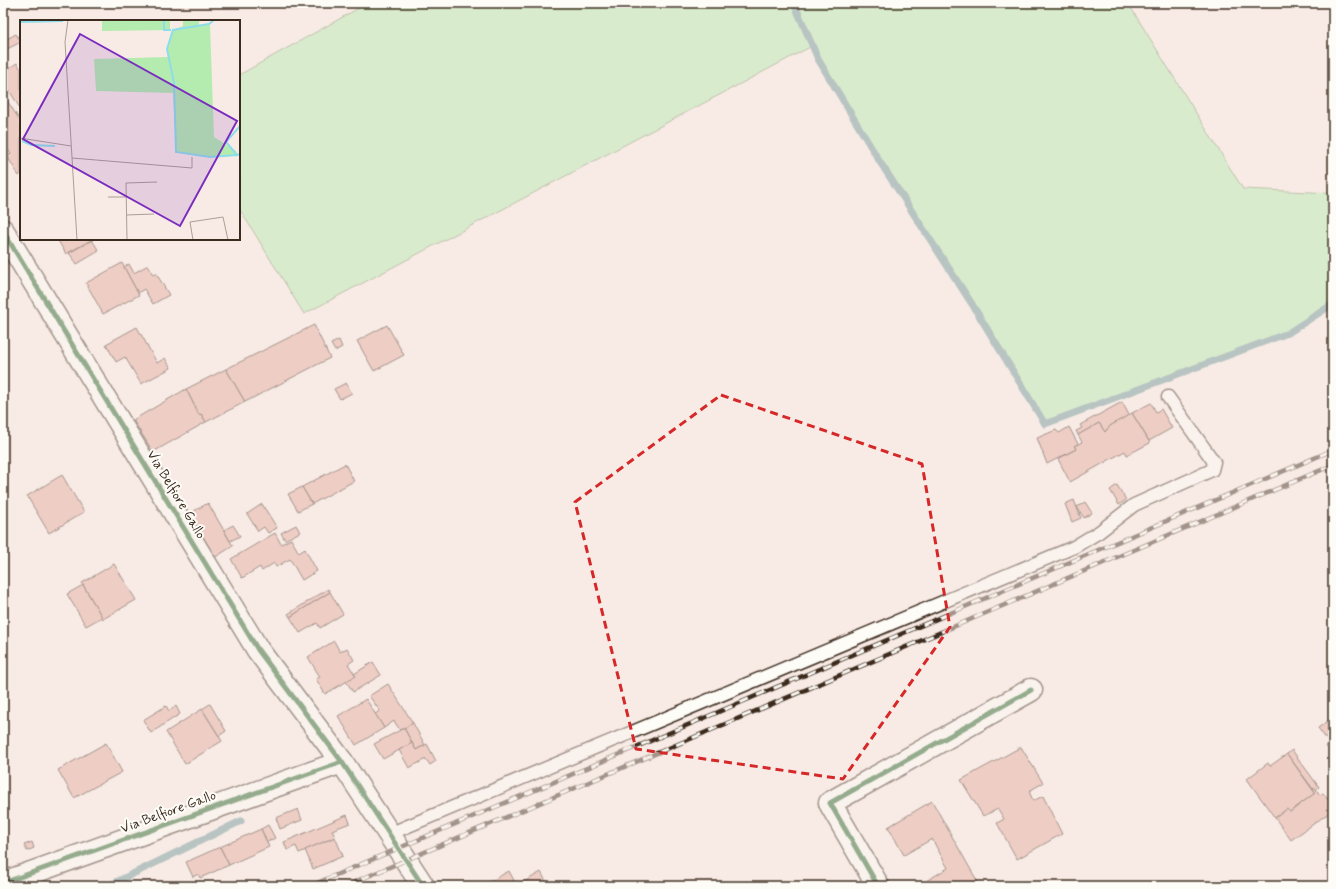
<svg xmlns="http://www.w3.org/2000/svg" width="1336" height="889" font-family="Mynerve,sans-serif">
	<rect width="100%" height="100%" fill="#f8ebe5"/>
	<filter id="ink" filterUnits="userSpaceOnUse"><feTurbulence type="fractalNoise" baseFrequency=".025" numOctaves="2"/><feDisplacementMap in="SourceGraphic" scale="8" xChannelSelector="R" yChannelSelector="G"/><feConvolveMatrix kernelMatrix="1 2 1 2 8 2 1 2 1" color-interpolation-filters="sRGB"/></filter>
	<g filter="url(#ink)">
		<!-- green -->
		<path fill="#b4ecaf" stroke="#788b66" d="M368,3h760l115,186 90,4v111l-45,29 -243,91c-75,-122 -153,-242 -227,-365l-6,-13 -508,268 -65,-106v-133z"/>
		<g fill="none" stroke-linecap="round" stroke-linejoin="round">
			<!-- stream -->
			<g stroke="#6c9598" stroke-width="7">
				<path d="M794,3l24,56 62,103 92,142 73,120 243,-91 45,-29"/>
				<path d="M108,886l133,-65"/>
			</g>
		</g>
		<!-- building -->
		<g fill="#e2a99c" stroke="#3b2a1e">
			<path d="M16,34l5,8 -16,8 -2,-9z"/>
			<path d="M17,63l4,6v41l-18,-30v-8z"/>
			<path d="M6,99l15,23v52l-2,2 -12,-20 4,-2 -8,-12v-41z"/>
			<path d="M57,239h36l-27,15z"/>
			<path d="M92,240l7,11 -22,13 -8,-11z"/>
			<path d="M122,263l17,32 -36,19 -17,-31z"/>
			<path d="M129,264l5,9 14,-8 5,10 3,-2 13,22 -16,9 -9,-15 -6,4 -14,-26z"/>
			<path d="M314,325l16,33 -85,44 -19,-33z"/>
			<path d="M387,325l17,30 -30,16 -17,-30z"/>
			<path d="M137,327l20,36 8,-5 6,10 -30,16 -16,-27 -9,5 -10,-18z"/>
			<path d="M339,340l3,7 -7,4 -4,-7z"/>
			<path d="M226,369l19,33 -39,20 -5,-8 -2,1 -13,-26z"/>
			<path d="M346,383l6,10 -12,6 -6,-10z"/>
			<path d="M186,389l13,26 2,-1 5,8 -53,30 -20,-32z"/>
			<path d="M1122,402l7,13 -19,11 -5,6 -6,-9 -21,12 -2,-4 6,-3 -2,-3z"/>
			<path d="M1151,403l5,9 5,-3 11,19 -23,13 -17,-28z"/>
			<path d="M1132,413l18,30 -23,12 -2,-4 -55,31 -12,-23 18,-10 -2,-3 8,-4 -4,-7 21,-12 6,9 5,-6z"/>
			<path d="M1069,427l9,17 -4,2 2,3 -29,15 -10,-26 19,-8 3,3z"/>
			<path d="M345,464l9,17 -42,23 -10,-17z"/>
			<path d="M62,475l22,37 -35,21 -22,-37z"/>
			<path d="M1117,485l9,15 -7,5 -9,-15z"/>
			<path d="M302,487l10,17 -14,7 -10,-17z"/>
			<path d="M1074,500l7,18 -9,4 -7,-18z"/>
			<path d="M1085,502l7,11 -8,5 -7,-11z"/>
			<path d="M208,503l25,43 -19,12 -25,-44z"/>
			<path d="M262,504l15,24 -9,5 -4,-6 -6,4 -11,-17z"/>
			<path d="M233,525l7,11 -10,5 -6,-11z"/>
			<path d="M296,525l4,7 -15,8 -4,-7z"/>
			<path d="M275,533l6,11 10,-5 8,14 6,-4 12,22 -15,9 -12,-21 -14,8 -2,-4 -12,8 -2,-4 -18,11 -11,-19z"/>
			<path d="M114,564l22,36 -33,19 -21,-36z"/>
			<path d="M83,585l19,32 -16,9 -19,-32z"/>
			<path d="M328,589l2,3 -40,25 -2,-3z"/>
			<path d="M330,592l13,22 -23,14 -3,-5 -17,10 -10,-16z"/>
			<path d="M334,641l6,11 7,-4 7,12 -6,4 8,12 -31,18 -9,-15 4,-2 -12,-20z"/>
			<path d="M373,662l8,13 -28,17 -7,-11 10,-5 -2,-2z"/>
			<path d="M388,684l25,39 -13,7 -6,-9 -10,7 -9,-14 5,-3 -11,-15z"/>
			<path d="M366,699l18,29 -28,17 -18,-29z"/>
			<path d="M210,704l16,27 -7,5 -17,-27z"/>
			<path d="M166,706l3,5 7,-5 4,8 -29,19 -8,-13z"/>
			<path d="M202,709l20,32 -37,23 -19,-32z"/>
			<path d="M1333,717v39l-7,-10 4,-2 -12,-16z"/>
			<path d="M413,723l12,22 -9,5 -12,-22z"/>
			<path d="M404,728l8,15 -29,16 -9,-15z"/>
			<path d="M106,743l16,29 -48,26 -16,-28z"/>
			<path d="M412,743l4,7 11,-6 9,17 -6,4 -4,-6 -17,9 -10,-18z"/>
			<path d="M1021,747l22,36 -14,8 4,10 10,-5 19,38 -45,25 -20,-36 7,-4 -6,-10 -15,7 -22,-36z"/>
			<path d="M1292,750l27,37 -3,3 -1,-2 -2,1 -26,-35z"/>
			<path d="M1287,754l28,39 -25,19 -3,-3 -12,9 -28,-39 21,-16 2,3z"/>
			<path d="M1315,788l5,7 3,-2 10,13v4l-42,30 -16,-22 12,-9 3,3 25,-19 -2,-4z"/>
			<path d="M932,801l48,85h-51l-3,-5 22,-13 -16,-29 -28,16 -16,-28z"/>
			<path d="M298,809l4,11 -22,9 -4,-11z"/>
			<path d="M347,815l3,8 -18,7 3,7 -36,16 -3,-7 -9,4 -3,-8z"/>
			<path d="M268,825l7,13 -8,4 -6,-13z"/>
			<path d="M261,829l8,18 -40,18 -9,-18z"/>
			<path d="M335,837l8,19 -30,13 -8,-19z"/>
			<path d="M32,842l2,6 -7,3 -3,-6z"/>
			<path d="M220,847l9,18 -29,13 -2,-4 -5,3 -7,-15z"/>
			<path d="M509,871l8,15h-35z"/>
			<path d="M541,872l6,11 -6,3h-18l-1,-3z"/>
		</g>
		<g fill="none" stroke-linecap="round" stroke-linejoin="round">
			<defs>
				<path id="service" d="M389,834l685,-287 25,-15 35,-27 78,-35 2,-8 -46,-65"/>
				<g id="minor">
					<path d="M3,231l255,419 84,112 81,124"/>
					<path d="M3,883l339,-121"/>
					<path d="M878,886l-48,-83 201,-113"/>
				</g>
			</defs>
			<!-- service casing -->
			<use href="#service" stroke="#3b2a1e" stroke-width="15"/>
			<!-- minor casing -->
			<use href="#minor" stroke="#3b2a1e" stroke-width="25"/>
			<!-- service -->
			<use href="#service" stroke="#fdfcf7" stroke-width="12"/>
			<!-- minor -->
			<use href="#minor" stroke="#fdfcf7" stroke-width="22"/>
			<defs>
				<g id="rail">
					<path d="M310,886l1023,-436"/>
					<path d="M345,886l988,-421"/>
				</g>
			</defs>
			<!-- rail casing -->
			<use href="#rail" stroke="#3b2a1e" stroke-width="4.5"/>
			<!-- rail -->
			<use href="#rail" stroke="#fdfcf7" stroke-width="3" stroke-dasharray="9" stroke-linecap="butt"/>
			<defs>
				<g id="cycleway">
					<path d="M3,231l255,419 84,112 81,124"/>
					<path d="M3,883l339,-121"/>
					<path d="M878,886l-48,-83 201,-113"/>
				</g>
			</defs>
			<!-- cycleway casing -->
			<use href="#cycleway" stroke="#fdfcf7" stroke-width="8"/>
			<!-- cycleway -->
			<use href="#cycleway" stroke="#1b5e20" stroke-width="5"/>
		</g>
	</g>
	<!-- marked area -->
	<path d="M0 0H1336V889H0ZM721,395l201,69 28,163 -107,152 -207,-30 -61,-247z" fill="#f8ebe5" fill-opacity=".55" fill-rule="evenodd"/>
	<path fill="none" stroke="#d62828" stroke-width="3" stroke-dasharray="8 5" stroke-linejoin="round" d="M721,395l201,69 28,163 -107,152 -207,-30 -61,-247z"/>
	<g text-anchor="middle" stroke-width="4" stroke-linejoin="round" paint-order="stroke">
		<!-- street labels -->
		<g font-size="14" fill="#3b2a1e" stroke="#fdfcf7">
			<text transform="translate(177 494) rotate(59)" y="5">Via Belfiore Gallo</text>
			<text transform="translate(168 811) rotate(-20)" y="5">Via Belfiore Gallo</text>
		</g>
	</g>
	<!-- overview -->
	<g transform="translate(20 20)">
		<rect width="220" height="220" fill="#f8ebe5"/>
		<path d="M82,0h68v10l-68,1zM163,0h16v5h11l4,112 22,14 1,4 -27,2 -34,-5 -3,-59 -77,-2 -2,-32 74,-2 -1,-8 6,-19 10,-4z" fill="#b4ecaf"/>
		<path fill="none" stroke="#8dddea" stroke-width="2" d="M144,0v10h7M194,0l-5,4 -36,6 -6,19 7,34 2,69 34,5 27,-2M0,2l43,-1M220,106l-14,16 11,13 3,-1M2,121l9,4 24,1"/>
		<path fill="none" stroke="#ac9e95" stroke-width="1" d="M48,0l-3,22 12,198M0,118l51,8M52,138l120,10v-11M88,177h18M106,195l28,-1M107,220l-1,-57 31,-1M173,220l-3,-18 33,-5 5,23"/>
		<path fill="#7b2cbf" fill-opacity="0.15" stroke="#7b2cbf" stroke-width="2" d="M60,14l157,87 -57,105 -157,-87z"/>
		<rect width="220" height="220" fill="none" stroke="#3b2a1e" stroke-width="2"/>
	</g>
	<!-- margin -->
	<rect width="1336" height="889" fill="none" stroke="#fdfcf7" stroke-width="16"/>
	<rect x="8" y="8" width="1320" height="873" fill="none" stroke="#3b2a1e" stroke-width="1.5" filter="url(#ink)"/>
</svg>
